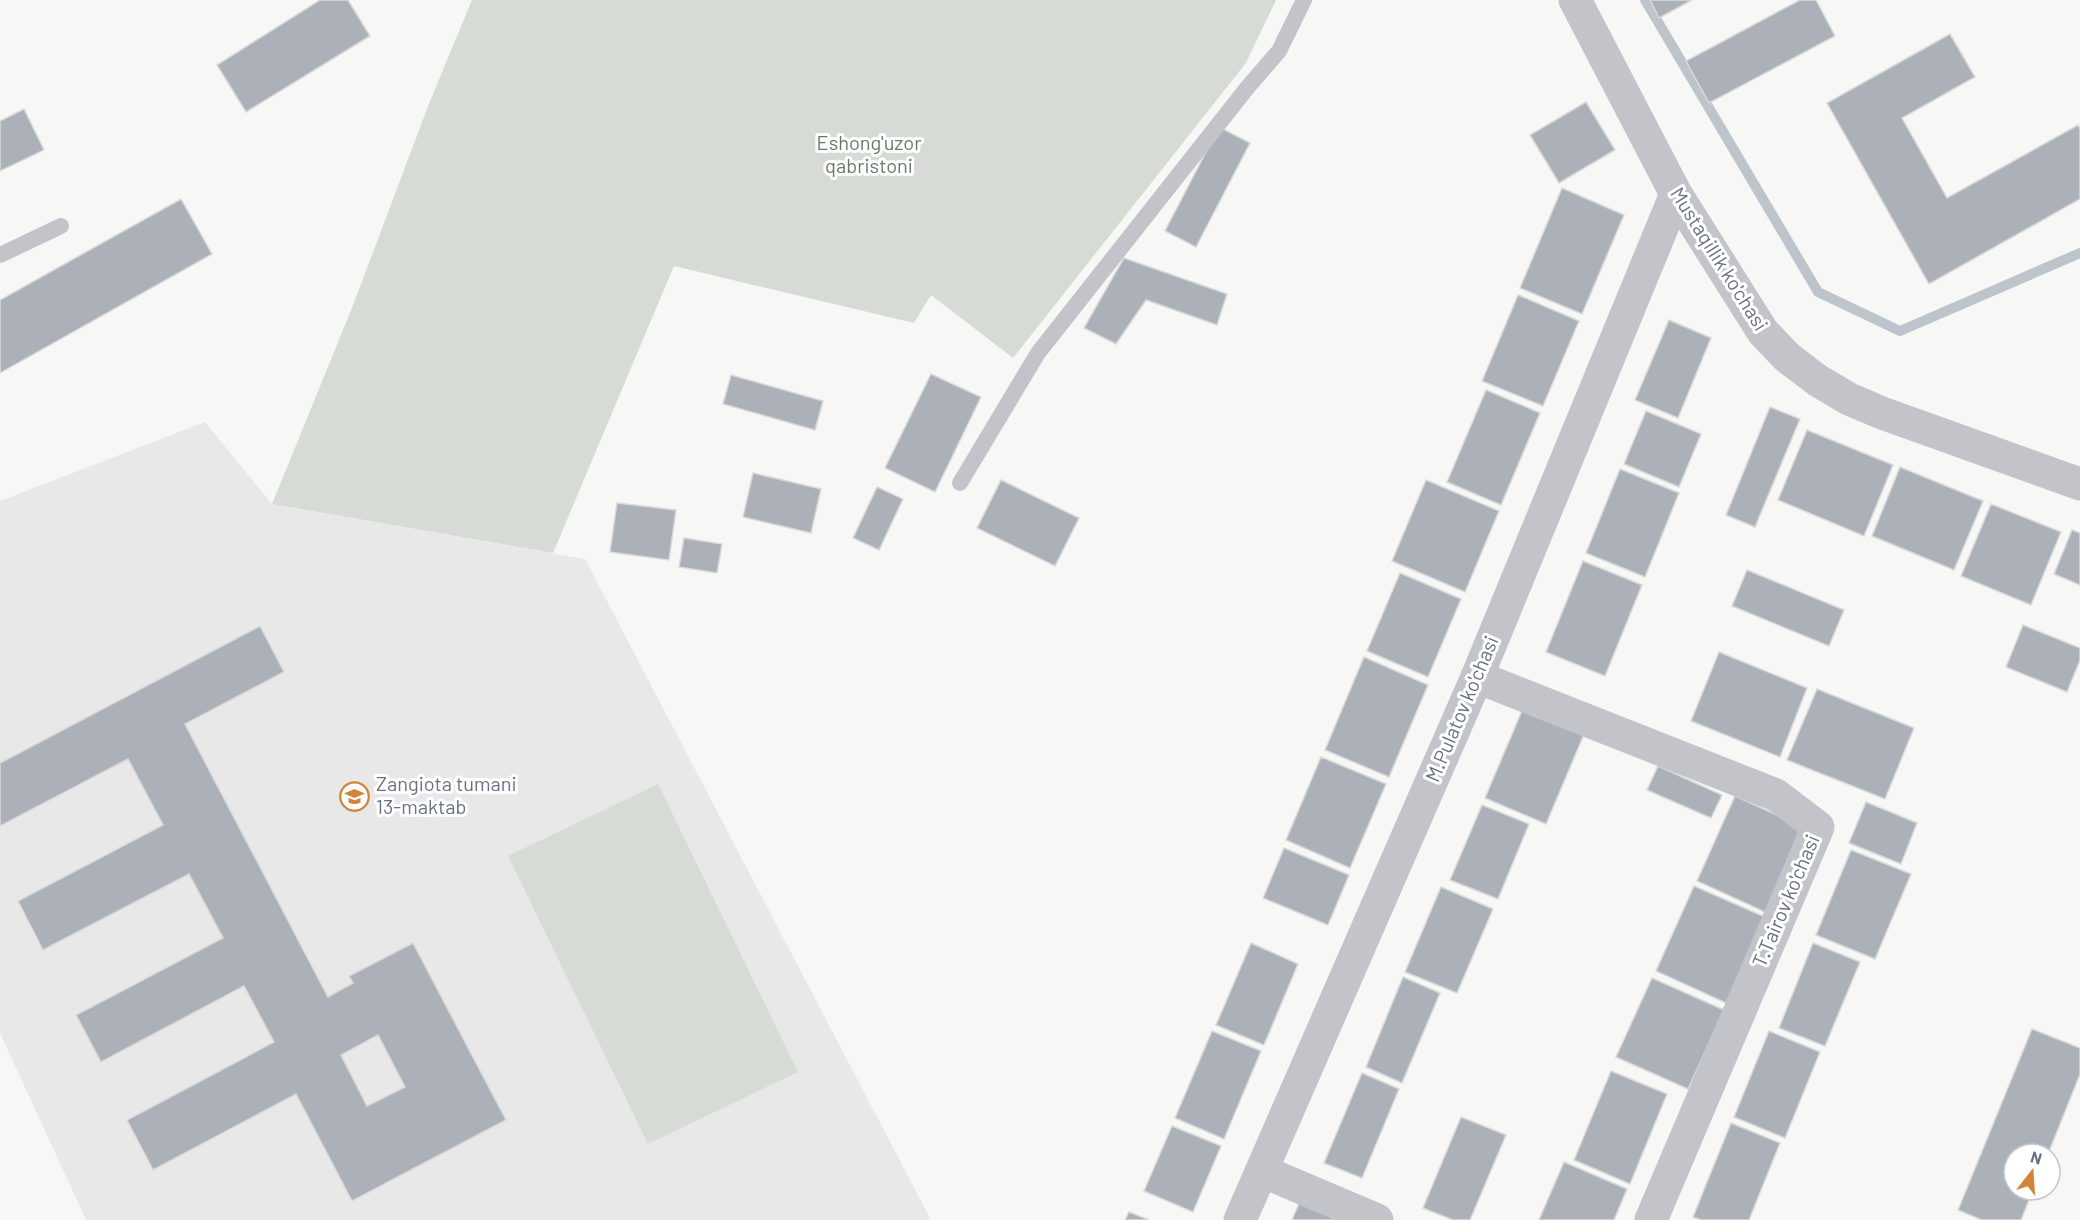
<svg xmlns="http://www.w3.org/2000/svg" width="2080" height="1220" font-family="Barlow,sans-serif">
	<rect width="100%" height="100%" fill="#f7f8f5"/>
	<!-- built -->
	<path fill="#e8e8e9" d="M205,422l67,82 313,55 346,661h-845l-86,-187v-532z"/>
	<!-- green -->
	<g fill="#d6dcd5">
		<path d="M472,0h804l-30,63 -233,295 -82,-63 -17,28 -240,-57 -121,287 -281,-49 80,-196 78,-207z"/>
		<path d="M658,784l140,288 -150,72 -140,-288z"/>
	</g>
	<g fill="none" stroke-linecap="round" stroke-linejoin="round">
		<!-- stream -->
		<path stroke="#bdc4cb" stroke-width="10" d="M1645,0l173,292 82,39 180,-78"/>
	</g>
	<!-- building -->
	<g fill="#acb0b9" stroke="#d9d9d8" stroke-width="1.5" fill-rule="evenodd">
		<path d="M320,0h28l22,36 -124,76 -29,-47z"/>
		<path d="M1650,0h42l-33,18z"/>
		<path d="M1800,0h16l19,36 -126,67 -23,-42z"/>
		<path d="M1950,34l25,43 -73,41 45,80 131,-73 2,4v70l-151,85 -102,-181z"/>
		<path d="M1586,102l29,48 -56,33 -29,-48z"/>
		<path d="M24,109l20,41 -44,21v-50z"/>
		<path d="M1219,127l31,16 -54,104 -31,-16z"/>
		<path d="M1562,188l62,27 -42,99 -62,-26z"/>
		<path d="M181,199l31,55 -212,119v-73z"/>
		<path d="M1124,258l103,36 -10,31 -71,-25 -30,44 -32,-16z"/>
		<path d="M1518,295l61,26 -36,85 -61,-25z"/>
		<path d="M1669,320l42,18 -33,80 -43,-18z"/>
		<path d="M931,374l50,23 -46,95 -50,-24z"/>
		<path d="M731,375l92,26 -8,29 -92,-26z"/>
		<path d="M1486,390l54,23 -39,92 -54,-23z"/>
		<path d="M1770,407l30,12 -45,108 -29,-12z"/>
		<path d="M1646,411l55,23 -22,53 -55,-23z"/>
		<path d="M1807,430l86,35 -29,71 -86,-36z"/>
		<path d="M1900,467l83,34 -29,69 -82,-34z"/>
		<path d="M1620,469l59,24 -34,84 -59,-24z"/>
		<path d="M753,473l68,16 -10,44 -68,-16z"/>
		<path d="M1001,480l78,38 -24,48 -78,-38z"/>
		<path d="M1426,480l73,31 -34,81 -73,-31z"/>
		<path d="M877,487l26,12 -24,51 -26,-12z"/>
		<path d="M617,503l59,7 -7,50 -59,-8z"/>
		<path d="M1991,504l70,28 -30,73 -70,-29z"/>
		<path d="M2072,530l8,3v52l-26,-11z"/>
		<path d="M684,538l38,6 -5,29 -38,-6z"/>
		<path d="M1583,561l59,24 -37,91 -59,-24z"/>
		<path d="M1747,570l97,40 -15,36 -97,-40z"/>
		<path d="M1400,573l61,26 -33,78 -61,-26z"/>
		<path d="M2023,625l57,23v12l-13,32 -61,-25z"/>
		<path d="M260,626l24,46 -99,52 143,273 25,-14 -4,-7 64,-33 93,177 -154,81 -56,-107 -143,76 -26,-50 147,-78 -30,-56 -143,76 -25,-47 147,-77 -34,-64 -146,76 -25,-49 145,-76 -35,-66 -128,67v-63zM378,1035l27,52 -38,19 -26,-51z"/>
		<path d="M1719,652l88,36 -27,69 -89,-36z"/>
		<path d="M1364,657l64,28 -39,92 -64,-27z"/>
		<path d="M1817,689l97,39 -29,71 -98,-39z"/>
		<path d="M1524,706l61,26 -39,92 -61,-26z"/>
		<path d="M1321,757l65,27 -36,84 -64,-28z"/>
		<path d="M1658,766l64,29 -11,23 -64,-28z"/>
		<path d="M1735,796l68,31 -38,85 -68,-31z"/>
		<path d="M1866,802l51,21 -16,41 -52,-21z"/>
		<path d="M1482,805l47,19 -31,75 -48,-19z"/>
		<path d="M1284,848l65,27 -21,50 -65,-27z"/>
		<path d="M1851,850l60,24 -36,85 -59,-24z"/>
		<path d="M1694,886l71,31 -39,86 -70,-32z"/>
		<path d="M1441,887l52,22 -36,84 -52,-21z"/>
		<path d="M1251,943l47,21 -34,81 -48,-20z"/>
		<path d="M1813,943l47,19 -35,84 -46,-18z"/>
		<path d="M1403,977l37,16 -38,90 -36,-16z"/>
		<path d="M1652,978l72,32 -36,79 -72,-32z"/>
		<path d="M2032,1029l48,19v26l-32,80h-34v36h19l-12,30h-39l-24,-10z"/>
		<path d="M1212,1031l49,20 -37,88 -49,-21z"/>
		<path d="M1769,1031l51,21 -35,86 -51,-21z"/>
		<path d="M1611,1071l56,23 -37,90 -56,-24z"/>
		<path d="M1362,1073l37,16 -37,89 -38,-15z"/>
		<path d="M1461,1117l45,18 -36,85h-17l-30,-12z"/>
		<path d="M1731,1123l49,20 -31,77h-48l-8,-3z"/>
		<path d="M1172,1126l49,20 -28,66 -49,-21z"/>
		<path d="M1564,1162l63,27 -13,31h-75z"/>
		<path d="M1300,1201l45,19h-53z"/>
		<path d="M1129,1212l20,8h-24z"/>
	</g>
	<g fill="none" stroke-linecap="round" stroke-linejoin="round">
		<!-- service -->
		<g stroke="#c2c4c9" stroke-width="16">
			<path d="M0,255l61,-29"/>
			<path d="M960,483l78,-130 209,-265 32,-37 25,-51"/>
		</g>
		<!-- minor -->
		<g stroke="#c2c4c9" stroke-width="33">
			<path d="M1575,0l101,194 87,138 24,25 30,23 32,19 33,14 198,71"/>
			<path d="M1477,677l299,118 42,32 -167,393"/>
			<path d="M1262,1171l115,49"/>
			<path d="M1240,1220l237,-543 199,-483"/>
		</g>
	</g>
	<!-- icons -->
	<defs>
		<symbol id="school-ring" viewBox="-11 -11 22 22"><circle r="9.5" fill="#fff" stroke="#d48439" stroke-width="1.5"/><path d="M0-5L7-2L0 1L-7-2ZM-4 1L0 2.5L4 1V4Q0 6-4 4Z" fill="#d48439"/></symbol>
	</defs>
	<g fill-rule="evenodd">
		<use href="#school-ring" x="338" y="780" width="33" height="33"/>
	</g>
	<g text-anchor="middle" stroke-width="6" stroke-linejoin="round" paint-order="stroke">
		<!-- park labels -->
		<g font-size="20" fill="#687b69" stroke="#fff">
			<text x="869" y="150">Eshong'uzor<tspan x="869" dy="23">qabristoni</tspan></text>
		</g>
		<!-- street labels -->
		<g font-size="20" fill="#697184" stroke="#fff">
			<text transform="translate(1719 259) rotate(58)" y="7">Mustaqillik ko'chasi</text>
			<text transform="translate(1462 709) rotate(-67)" y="7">M.Pulatov ko'chasi</text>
			<text transform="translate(1786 901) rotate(-67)" y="7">T.Tairov ko'chasi</text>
		</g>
		<!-- poi labels -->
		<g font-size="20" fill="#697184" stroke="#fff" text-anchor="start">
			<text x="376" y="791">Zangiota tumani<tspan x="376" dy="23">13-maktab</tspan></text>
		</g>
	</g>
	<!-- north arrow -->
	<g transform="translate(2032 1172) rotate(17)"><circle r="28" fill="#ffffff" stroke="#c3c6ce" stroke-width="1.5"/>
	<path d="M0-4.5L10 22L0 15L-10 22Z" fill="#d48439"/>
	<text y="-9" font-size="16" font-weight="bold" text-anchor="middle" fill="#697184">N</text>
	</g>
</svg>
